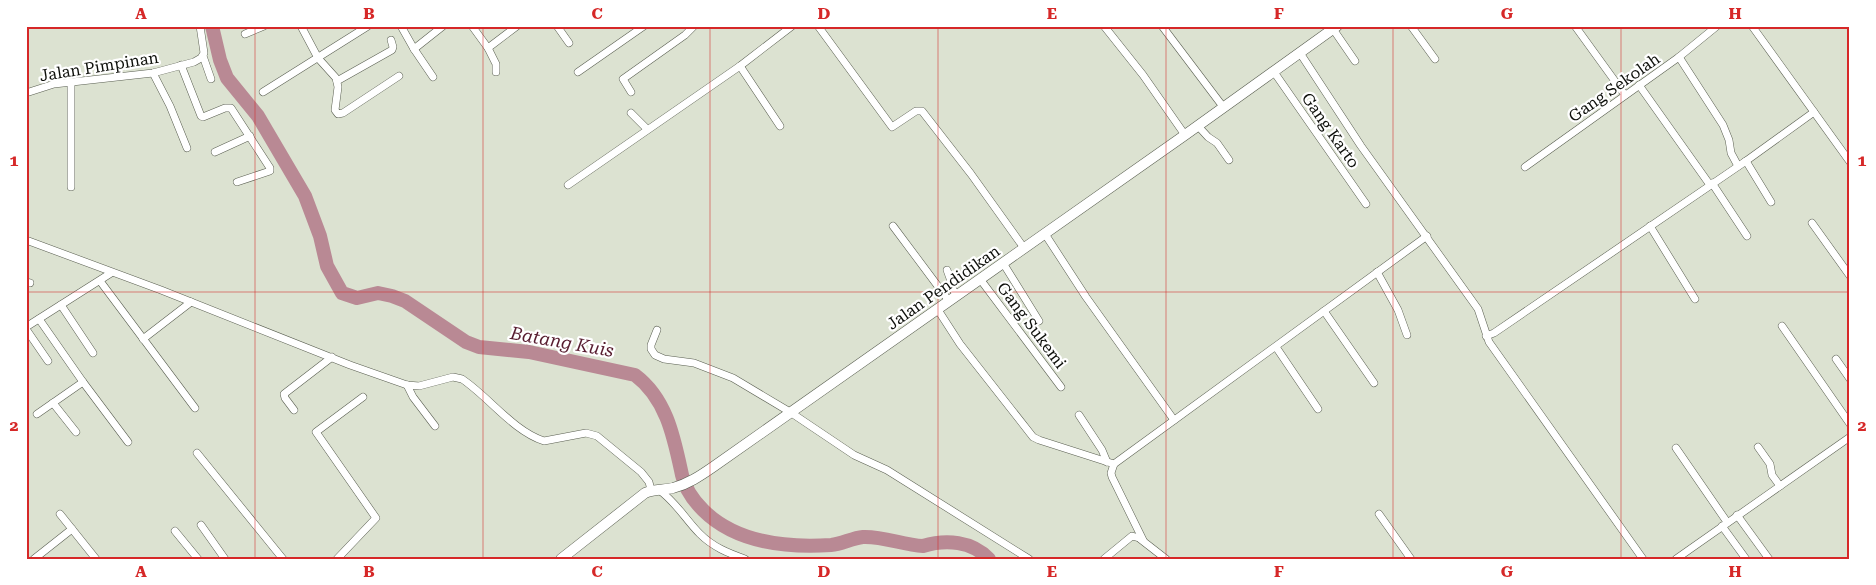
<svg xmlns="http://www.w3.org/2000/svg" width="1876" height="585" font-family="'Roboto Serif',serif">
	<rect width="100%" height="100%" fill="#dce2d1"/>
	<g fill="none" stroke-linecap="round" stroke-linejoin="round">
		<!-- river -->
		<path stroke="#b98994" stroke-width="14" d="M212,26l8,34 7,18 31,38 47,80 15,40 7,30 15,27 15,5 21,-5 14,3 13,5 61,41 13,5 50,5 106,23c32,24 39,63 47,100 3,14 11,25 21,35 33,33 83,38 128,35 11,-1 21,-7 32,-8 20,-1 40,8 60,9 23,-7 49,-5 66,13"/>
		<defs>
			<g id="street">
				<path d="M301,26l17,32 18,20 2,9 -3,23 3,4 5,-1 56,-37"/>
				<path d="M401,26l13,23 19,28"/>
				<path d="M472,26l16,22 29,-22"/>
				<path d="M557,26l12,17"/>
				<path d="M818,26l74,101 24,-16h6l49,63 53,74"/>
				<path d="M1104,26l39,49 42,60"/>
				<path d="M1162,26l62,82"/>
				<path d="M1411,26l24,33"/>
				<path d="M1575,26l50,69"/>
				<path d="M1752,26l98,136"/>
				<path d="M1333,29l22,32"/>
				<path d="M245,34l19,-8"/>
				<path d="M488,48l8,16v8"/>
				<path d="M414,49l29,-23"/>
				<path d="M1300,53l61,93 117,163 11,33 154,217"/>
				<path d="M203,56l8,23"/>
				<path d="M1679,57l44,68 6,15 2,13 7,13"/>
				<path d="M181,65l20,51 2,1 22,-9h6l39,60v3l-33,11"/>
				<path d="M740,66l40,60"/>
				<path d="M578,72l66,-46"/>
				<path d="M1274,72l92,132"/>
				<path d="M153,73l17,33 17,42"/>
				<path d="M337,81l55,-31 1,-3 -2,-7"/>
				<path d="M1639,85l71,100"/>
				<path d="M263,92l105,-66"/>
				<path d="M631,92l-8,-13 62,-44 9,-9"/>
				<path d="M26,93l28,-9 99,-11 41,-11 7,-4 3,-5 -4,-27"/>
				<path d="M631,113l16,16"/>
				<path d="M1198,126l10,11 9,6 12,17"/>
				<path d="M215,152l35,-16"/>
				<path d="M1746,161l25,41"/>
				<path d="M1525,167l154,-110 38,-31"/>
				<path d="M1712,183l35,53"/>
				<path d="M568,185l172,-119 52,-40"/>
				<path d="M71,187v-105"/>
				<path d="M1812,223l38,53"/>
				<path d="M893,226l56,75"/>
				<path d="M1650,226l45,73"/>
				<path d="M1045,234l41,63 88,123"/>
				<path d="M26,240l135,50 189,75 57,20 12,1 34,-9 9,2c27,18 51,52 82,62l42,-8 11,3 44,36 8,10 2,8"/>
				<path d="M1003,263l36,58"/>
				<path d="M947,270l5,14 -1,3 6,8"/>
				<path d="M1377,272l21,38 9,25"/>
				<path d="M980,279l81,108"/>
				<path d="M100,281l95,127"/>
				<path d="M26,282l4,1"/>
				<path d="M61,305l32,48"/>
				<path d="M938,310l22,34 73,93 6,3 75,24"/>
				<path d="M1324,311l50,72"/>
				<path d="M39,319l44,63 45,60"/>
				<path d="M1782,326l68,98"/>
				<path d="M26,327l85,-54"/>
				<path d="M26,329l22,32"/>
				<path d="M657,330l-6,15v4l4,6 9,4 30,4 39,15 57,34 64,43 33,15 142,89"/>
				<path d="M1486,336l8,-3 252,-172 68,-49"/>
				<path d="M143,339l48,-37"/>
				<path d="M1276,347l42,62"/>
				<path d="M1836,359l14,20"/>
				<path d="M407,385l6,12 22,29"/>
				<path d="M53,403l23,29"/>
				<path d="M294,410l-9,-12 -1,-4 48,-37"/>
				<path d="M37,414l46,-32"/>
				<path d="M1079,415l23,35 5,12"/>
				<path d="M1758,447l12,17 2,11 8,11"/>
				<path d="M1676,448l51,74"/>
				<path d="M197,453l86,106"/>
				<path d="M659,490c17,12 27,30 41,44 13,13 28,19 45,25"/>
				<path d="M60,514l36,45"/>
				<path d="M1379,514l32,45"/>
				<path d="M1737,515l32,44"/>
				<path d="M201,525l24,34"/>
				<path d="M1722,526l24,33"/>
				<path d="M175,531l23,28"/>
				<path d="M1143,540l-31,-63 -1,-4 3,-9 313,-228"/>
				<path d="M34,559l38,-30"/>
				<path d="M337,559l39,-41 -60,-86 47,-35"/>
				<path d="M1104,559l28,-23 7,2 27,21"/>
				<path d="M1676,559l174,-122"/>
			</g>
			<path id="secondary" d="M561,559l84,-66c8,-4 19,-3 28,-5 15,-4 27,-12 40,-21l472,-332 152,-109"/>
		</defs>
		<!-- street casing -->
		<use href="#street" stroke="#5a5f51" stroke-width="8"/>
		<!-- secondary casing -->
		<use href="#secondary" stroke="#5a5f51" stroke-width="11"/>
		<!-- street -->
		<use href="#street" stroke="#fff" stroke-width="7"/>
		<!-- secondary -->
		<use href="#secondary" stroke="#fff" stroke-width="10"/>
	</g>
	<!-- grid -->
	<path fill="none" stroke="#d62828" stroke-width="1" stroke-opacity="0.55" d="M255,26v533M483,26v533M710,26v533M938,26v533M1166,26v533M1393,26v533M1621,26v533M26,292h1824"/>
	<g text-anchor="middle" stroke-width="4.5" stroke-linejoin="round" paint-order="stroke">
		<!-- street labels -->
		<g font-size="16" fill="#0d0f0a" stroke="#fff">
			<text transform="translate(99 66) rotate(-9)" y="6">Jalan Pimpinan</text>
			<text transform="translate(1614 87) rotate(-35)" y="6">Gang Sekolah</text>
			<text transform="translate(1331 130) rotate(55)" y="6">Gang Karto</text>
			<text transform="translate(943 287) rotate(-35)" y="6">Jalan Pendidikan</text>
			<text transform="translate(1032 325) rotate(53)" y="6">Gang Sukemi</text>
		</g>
		<!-- water labels -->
		<g font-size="18" font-style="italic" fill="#571c2f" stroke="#fff">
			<text transform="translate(562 342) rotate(10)" y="6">Batang Kuis</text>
		</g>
	</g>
	<!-- border -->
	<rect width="1876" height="585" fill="none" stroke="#ffffff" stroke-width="55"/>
	<rect x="28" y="28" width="1820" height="530" fill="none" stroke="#d62828" stroke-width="2"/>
	<g font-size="16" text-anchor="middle" font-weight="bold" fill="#d62828">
		<text x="141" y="19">A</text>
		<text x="369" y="19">B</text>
		<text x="597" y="19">C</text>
		<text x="824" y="19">D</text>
		<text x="1052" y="19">E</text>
		<text x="1279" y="19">F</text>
		<text x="1507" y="19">G</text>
		<text x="1735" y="19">H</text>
		<text x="14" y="166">1</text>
		<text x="1862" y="166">1</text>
		<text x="14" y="431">2</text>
		<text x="1862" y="431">2</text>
		<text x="141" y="577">A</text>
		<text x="369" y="577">B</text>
		<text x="597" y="577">C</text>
		<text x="824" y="577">D</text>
		<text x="1052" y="577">E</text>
		<text x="1279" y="577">F</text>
		<text x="1507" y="577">G</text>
		<text x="1735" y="577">H</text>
	</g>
</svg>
